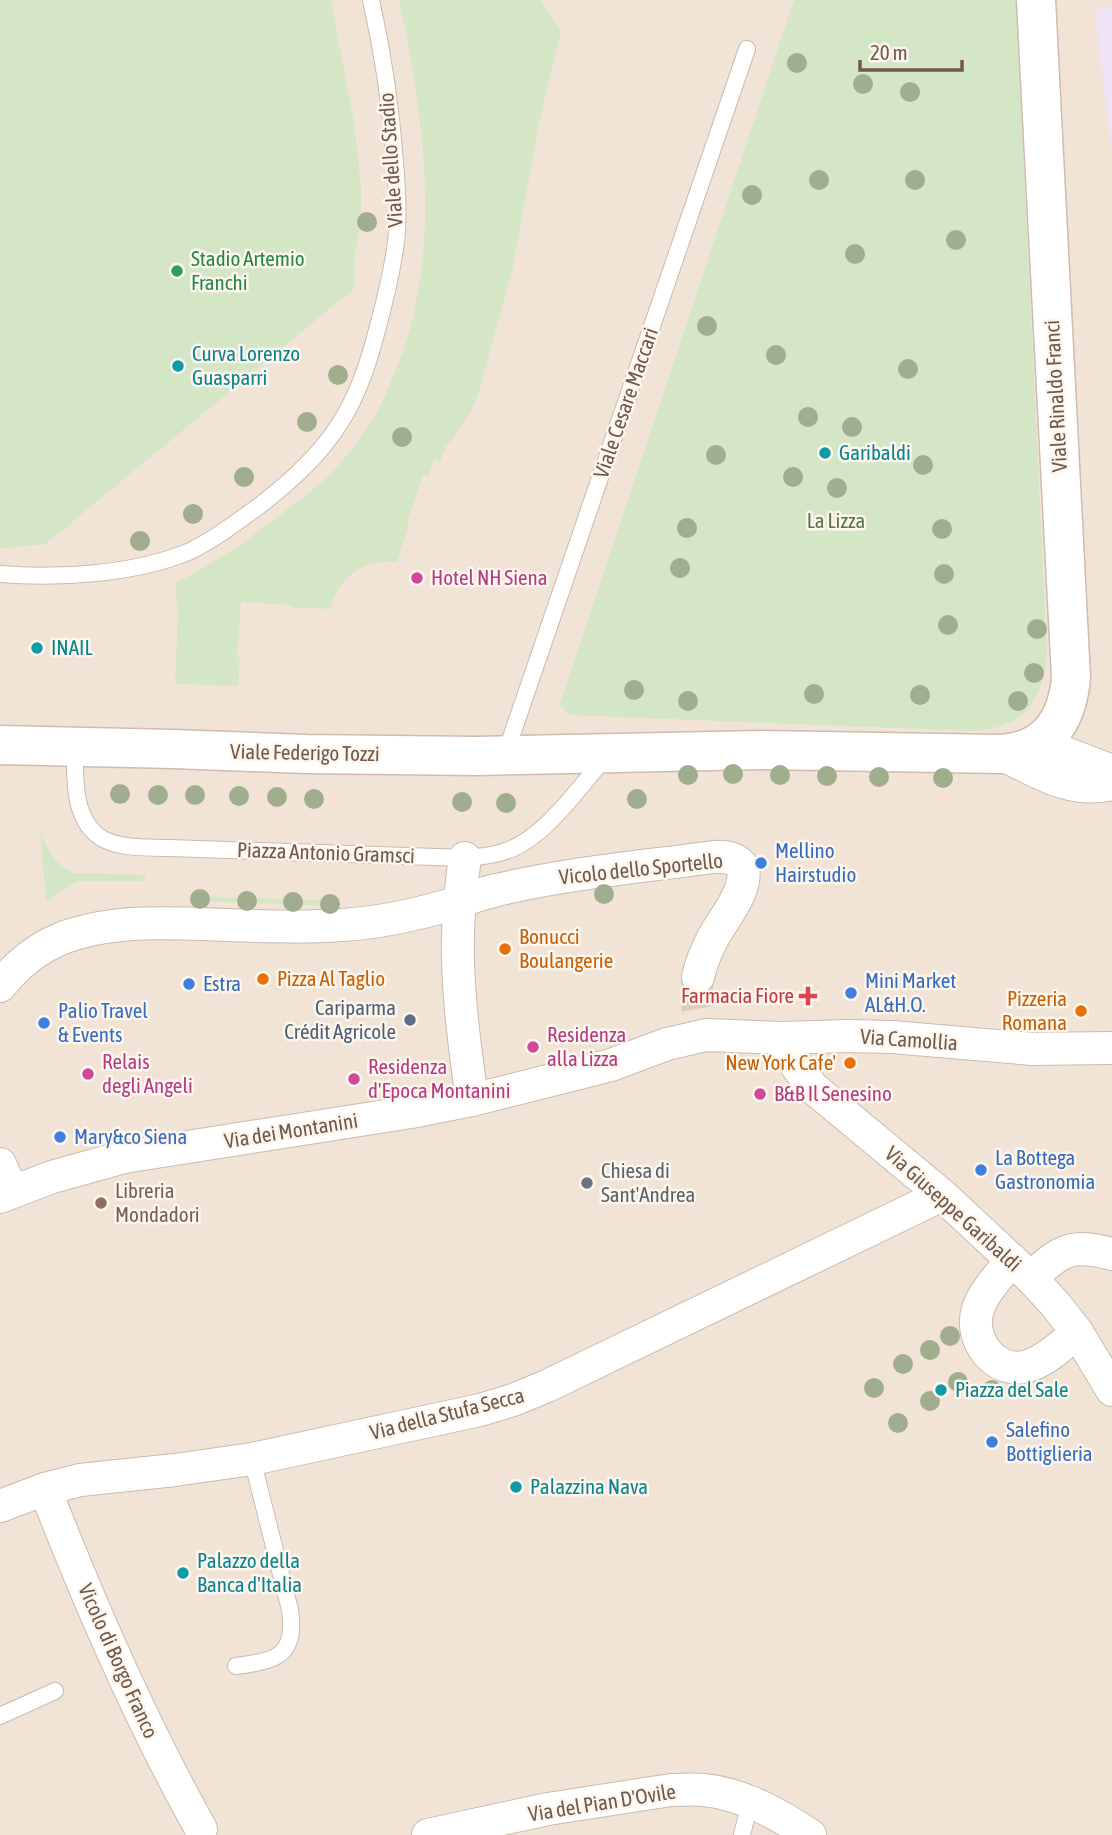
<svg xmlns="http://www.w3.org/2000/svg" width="1112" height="1835" font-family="'Asap Condensed',sans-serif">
	<rect width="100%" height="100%" fill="#faf2e7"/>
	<!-- residential -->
	<path fill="#f1e4d6" d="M331,0h781v1835h-1112v-1286l46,-5 309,-256v-33l6,-35 -7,-99z"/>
	<!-- education -->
	<path fill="#efe4f7" d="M1112,6v147l-17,-143z"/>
	<!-- green -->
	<g fill="#d5e6c7">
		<path d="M0,0h331l23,121 7,65v34l-6,35v33l-309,256 -46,5z"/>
		<path d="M399,0h141l21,31 -20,83 -29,157 -33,121 -9,21 -14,21 -11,14 -5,13 -6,-1 -5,16 -6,-1 -16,49 2,1 -12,37c-31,-5 -61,16 -66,47l-40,-2v-2l-50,-3 -4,55 3,1 -2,28 -63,-2 3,-70 -3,-31c42,-21 82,-49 119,-79 11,-9 23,-17 33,-27 14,-13 29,-33 40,-49 9,-12 16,-28 22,-42 56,-121 37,-260 10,-386z"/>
		<path d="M794,0h222l31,654c-4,49 -26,75 -76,77l-403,-16 -8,-11z"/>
		<path d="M40,830c7,19 15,36 35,43l71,2 -1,6h-68l-31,21z"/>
		<path d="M195,896l140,5v5l-140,-5z"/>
	</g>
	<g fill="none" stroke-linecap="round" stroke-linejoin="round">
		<!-- street-tunnel -->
		<path stroke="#d8ccc1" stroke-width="32" stroke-dasharray="32 16" stroke-linecap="butt" d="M698,977l-2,21 3,17"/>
		<defs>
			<g id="lane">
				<path d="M0,574c57,5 135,0 188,-22 24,-11 46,-28 67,-43 32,-24 64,-52 85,-86 18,-28 29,-61 37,-93 8,-29 15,-58 19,-88 3,-26 1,-54 -1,-80 -4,-54 -12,-109 -24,-162"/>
				<path d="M75,747c0,30 -3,74 28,92 19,10 45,8 66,9l296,10c13,-1 26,-2 38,-6 41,-12 75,-64 103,-95"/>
				<path d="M505,755l242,-706"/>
				<path d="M236,1666c40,-5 61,-10 54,-56l-38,-151"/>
				<path d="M0,1716l55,-25"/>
				<path d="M742,1835l8,-33"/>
			</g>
			<g id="street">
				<path d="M1039,743l73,28"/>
				<path d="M1001,754c37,18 69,40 111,30"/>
				<path d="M465,858c-5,33 -8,68 -7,102 1,47 8,94 14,140"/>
				<path d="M0,986c20,-25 47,-45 78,-53 41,-12 84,-10 126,-9 46,2 93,4 138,1 33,-2 68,-9 100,-18 18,-5 36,-13 55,-17 71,-17 144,-23 216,-33 12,-1 22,0 30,10 5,24 -18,49 -29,69 -7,13 -13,27 -16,41"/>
				<path d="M783,1038l13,27 16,22 130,108 89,83 24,26 22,28 35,58"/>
				<path d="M0,1164l12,27"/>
				<path d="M0,1197l52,-20 72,-20 287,-45 61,-12 139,-35 56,-21 39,-9 77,3 64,-2 45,1 140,12 80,-1"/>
				<path d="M1012,1260c-12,15 -28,31 -34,49 -10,30 17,67 50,57 19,-6 34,-21 49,-34"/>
				<path d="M1031,1278c29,-28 41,-35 81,-24"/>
				<path d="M45,1489c45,116 95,231 156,340"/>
				<path d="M0,1506l45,-17 35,-9 95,-10 77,-11 228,-49 33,-10 34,-14 395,-191"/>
				<path d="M428,1835l120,-26 123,-19c11,0 23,-1 33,0 39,4 74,24 106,45"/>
			</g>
			<path id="secondary" d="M0,745l173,4 133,5 171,2 284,-6 240,4c46,-3 66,-33 70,-76l-35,-678"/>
		</defs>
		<!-- lane casing -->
		<use href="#lane" stroke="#cbbaae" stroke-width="18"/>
		<!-- street casing -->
		<use href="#street" stroke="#cbbaae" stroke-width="34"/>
		<!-- secondary casing -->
		<use href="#secondary" stroke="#cfbcaf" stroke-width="41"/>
		<!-- lane -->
		<use href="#lane" stroke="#fff" stroke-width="16"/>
		<!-- street -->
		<use href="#street" stroke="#fff" stroke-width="32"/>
		<!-- secondary -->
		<use href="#secondary" stroke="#fff" stroke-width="38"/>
	</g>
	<!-- trees -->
	<g fill="#a0ae8f">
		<circle cx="797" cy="63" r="10"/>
		<circle cx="863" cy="84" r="10"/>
		<circle cx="910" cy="92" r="10"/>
		<circle cx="819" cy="180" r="10"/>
		<circle cx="915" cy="180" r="10"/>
		<circle cx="752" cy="195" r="10"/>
		<circle cx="367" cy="222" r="10"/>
		<circle cx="956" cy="240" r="10"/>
		<circle cx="855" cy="254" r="10"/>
		<circle cx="707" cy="326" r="10"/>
		<circle cx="776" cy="355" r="10"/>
		<circle cx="908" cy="369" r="10"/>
		<circle cx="338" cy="375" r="10"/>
		<circle cx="808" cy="417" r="10"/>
		<circle cx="307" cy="422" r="10"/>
		<circle cx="852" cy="427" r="10"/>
		<circle cx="402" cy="437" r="10"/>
		<circle cx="716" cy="455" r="10"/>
		<circle cx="923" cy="465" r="10"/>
		<circle cx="244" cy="477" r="10"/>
		<circle cx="793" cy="477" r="10"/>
		<circle cx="837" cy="488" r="10"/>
		<circle cx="193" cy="514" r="10"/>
		<circle cx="687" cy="528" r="10"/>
		<circle cx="942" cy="529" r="10"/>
		<circle cx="140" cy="541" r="10"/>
		<circle cx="680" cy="568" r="10"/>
		<circle cx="944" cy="574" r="10"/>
		<circle cx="948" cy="625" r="10"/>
		<circle cx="1037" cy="629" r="10"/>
		<circle cx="1034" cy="673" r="10"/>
		<circle cx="634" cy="690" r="10"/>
		<circle cx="814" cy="694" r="10"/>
		<circle cx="920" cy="695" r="10"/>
		<circle cx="688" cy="701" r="10"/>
		<circle cx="1018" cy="701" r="10"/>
		<circle cx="733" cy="774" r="10"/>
		<circle cx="688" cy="775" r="10"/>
		<circle cx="780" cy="775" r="10"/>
		<circle cx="827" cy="776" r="10"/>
		<circle cx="879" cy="777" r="10"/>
		<circle cx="943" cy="778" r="10"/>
		<circle cx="120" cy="794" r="10"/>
		<circle cx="158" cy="795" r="10"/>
		<circle cx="195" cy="795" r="10"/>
		<circle cx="239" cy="796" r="10"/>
		<circle cx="277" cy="797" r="10"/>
		<circle cx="314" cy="799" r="10"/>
		<circle cx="637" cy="799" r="10"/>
		<circle cx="462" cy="802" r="10"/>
		<circle cx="506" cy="803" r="10"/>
		<circle cx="604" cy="894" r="10"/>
		<circle cx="200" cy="899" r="10"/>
		<circle cx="247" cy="901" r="10"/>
		<circle cx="293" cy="902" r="10"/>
		<circle cx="330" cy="904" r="10"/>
		<circle cx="950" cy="1336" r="10"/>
		<circle cx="930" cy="1350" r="10"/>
		<circle cx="903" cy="1364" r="10"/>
		<circle cx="958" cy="1382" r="10"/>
		<circle cx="874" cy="1388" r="10"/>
		<circle cx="992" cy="1390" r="10"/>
		<circle cx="930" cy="1401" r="10"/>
		<circle cx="898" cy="1423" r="10"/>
	</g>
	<!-- markers -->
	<circle fill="#2e9e5b" stroke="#fdf6ed" stroke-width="2.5" cx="177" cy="271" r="7"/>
	<g fill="#0f9aa8" stroke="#fdf6ed" stroke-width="2.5">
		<circle cx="178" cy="366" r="7"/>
		<circle cx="825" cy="453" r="7"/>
		<circle cx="37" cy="648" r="7"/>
		<circle cx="941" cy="1390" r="7"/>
		<circle cx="516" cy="1487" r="7"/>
		<circle cx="183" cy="1573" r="7"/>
	</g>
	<g fill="#d1479c" stroke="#fdf6ed" stroke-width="2.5">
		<circle cx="417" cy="578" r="7"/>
		<circle cx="533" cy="1047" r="7"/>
		<circle cx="88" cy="1074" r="7"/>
		<circle cx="354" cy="1079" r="7"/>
		<circle cx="760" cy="1094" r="7"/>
	</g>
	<g fill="#3f7fe0" stroke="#fdf6ed" stroke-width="2.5">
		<circle cx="761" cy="863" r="7"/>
		<circle cx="189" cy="984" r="7"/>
		<circle cx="851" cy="993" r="7"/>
		<circle cx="44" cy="1023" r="7"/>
		<circle cx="60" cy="1137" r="7"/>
		<circle cx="981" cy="1170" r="7"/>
		<circle cx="992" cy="1442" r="7"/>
	</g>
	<g fill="#e8710a" stroke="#fdf6ed" stroke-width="2.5">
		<circle cx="505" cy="949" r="7"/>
		<circle cx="263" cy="979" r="7"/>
		<circle cx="1081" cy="1011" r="7"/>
		<circle cx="850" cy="1063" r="7"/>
	</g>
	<path fill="#e0444e" stroke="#fdf6ed" stroke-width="2.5" d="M804.5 985.5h7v7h7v7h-7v7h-7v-7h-7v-7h7z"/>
	<circle fill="#5c6f8a" stroke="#fdf6ed" stroke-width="2.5" cx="410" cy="1020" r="7"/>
	<circle fill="#6b7280" stroke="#fdf6ed" stroke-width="2.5" cx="587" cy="1183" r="7"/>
	<circle fill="#8d6e63" stroke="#fdf6ed" stroke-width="2.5" cx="101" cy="1203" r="7"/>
	<g text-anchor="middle" stroke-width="5" stroke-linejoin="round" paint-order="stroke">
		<!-- street labels -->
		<g font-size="21" fill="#71594e" stroke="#fdf6ed">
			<text transform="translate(391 160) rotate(-94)" y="7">Viale dello Stadio</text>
			<text transform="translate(1056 396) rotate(-93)" y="7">Viale Rinaldo Franci</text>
			<text transform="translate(626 403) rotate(-71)" y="7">Viale Cesare Maccari</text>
			<text transform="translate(305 753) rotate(1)" y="7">Viale Federigo Tozzi</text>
			<text transform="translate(326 853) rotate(2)" y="7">Piazza Antonio Gramsci</text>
			<text transform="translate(641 869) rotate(-6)" y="7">Vicolo dello Sportello</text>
			<text transform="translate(909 1040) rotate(4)" y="7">Via Camollia</text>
			<text transform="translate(291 1131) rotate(-9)" y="7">Via dei Montanini</text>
			<text transform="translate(953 1209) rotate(42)" y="7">Via Giuseppe Garibaldi</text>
			<text transform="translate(447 1414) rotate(-14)" y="7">Via della Stufa Secca</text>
			<text transform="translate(118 1661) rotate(66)" y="7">Vicolo di Borgo Franco</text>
			<text transform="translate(602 1803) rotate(-9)" y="7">Via del Pian D'Ovile</text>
		</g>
		<!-- leisure labels -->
		<g font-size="21" fill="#27864d" stroke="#fdf6ed" text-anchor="start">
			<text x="191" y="266">Stadio Artemio<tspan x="191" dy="24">Franchi</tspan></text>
		</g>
		<!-- culture labels -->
		<g font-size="21" fill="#0d838f" stroke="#fdf6ed" text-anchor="start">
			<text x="192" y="361">Curva Lorenzo<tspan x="192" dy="24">Guasparri</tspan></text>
			<text x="839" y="460">Garibaldi</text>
			<text x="51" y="655">INAIL</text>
			<text x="955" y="1397">Piazza del Sale</text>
			<text x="530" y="1494">Palazzina Nava</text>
			<text x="197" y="1568">Palazzo della<tspan x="197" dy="24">Banca d'Italia</tspan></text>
		</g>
		<!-- park labels -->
		<g font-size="21" fill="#567647" stroke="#fdf6ed">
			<text x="836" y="528">La Lizza</text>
		</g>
		<!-- hotel labels -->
		<g font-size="21" fill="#b23c85" stroke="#fdf6ed" text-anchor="start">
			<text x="431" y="585">Hotel NH Siena</text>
			<text x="547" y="1042">Residenza<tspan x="547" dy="24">alla Lizza</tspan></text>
			<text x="102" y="1069">Relais<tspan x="102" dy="24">degli Angeli</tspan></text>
			<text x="368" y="1074">Residenza<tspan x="368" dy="24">d'Epoca Montanini</tspan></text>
			<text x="774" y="1101">B&amp;B Il Senesino</text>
		</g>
		<!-- shop labels -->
		<g font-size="21" fill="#366cbe" stroke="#fdf6ed" text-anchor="start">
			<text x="775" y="858">Mellino<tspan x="775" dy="24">Hairstudio</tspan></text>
			<text x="865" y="988">Mini Market<tspan x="865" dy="24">AL&amp;H.O.</tspan></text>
			<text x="203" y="991">Estra</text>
			<text x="58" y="1018">Palio Travel<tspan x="58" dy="24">&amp; Events</tspan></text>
			<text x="74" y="1144">Mary&amp;co Siena</text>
			<text x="995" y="1165">La Bottega<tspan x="995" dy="24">Gastronomia</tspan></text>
			<text x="1006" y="1437">Salefino<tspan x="1006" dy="24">Bottiglieria</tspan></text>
		</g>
		<!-- food labels -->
		<g font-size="21" fill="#c56008" stroke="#fdf6ed" text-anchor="start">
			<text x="519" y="944">Bonucci<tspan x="519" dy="24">Boulangerie</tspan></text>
			<text x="277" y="986">Pizza Al Taglio</text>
			<text x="1067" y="1006" text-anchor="end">Pizzeria<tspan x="1067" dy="24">Romana</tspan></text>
			<text x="836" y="1070" text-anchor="end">New York Cafe'</text>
		</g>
		<!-- health labels -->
		<g font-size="21" fill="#be3a42" stroke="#fdf6ed" text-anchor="end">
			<text x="794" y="1003">Farmacia Fiore</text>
		</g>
		<!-- service labels -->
		<g font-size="21" fill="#4e5e75" stroke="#fdf6ed" text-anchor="end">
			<text x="396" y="1015">Cariparma<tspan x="396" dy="24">Crédit Agricole</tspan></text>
		</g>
		<!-- worship labels -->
		<g font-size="21" fill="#5b616d" stroke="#fdf6ed" text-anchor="start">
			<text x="601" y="1178">Chiesa di<tspan x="601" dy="24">Sant'Andrea</tspan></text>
		</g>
		<!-- education labels -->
		<g font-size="21" fill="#785e54" stroke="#fdf6ed" text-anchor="start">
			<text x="115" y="1198">Libreria<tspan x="115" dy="24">Mondadori</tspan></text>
		</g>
	</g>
	<!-- scale -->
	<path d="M860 60v10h102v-10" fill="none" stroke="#71594e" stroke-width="3.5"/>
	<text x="870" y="60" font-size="21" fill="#71594e" stroke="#fdf6ed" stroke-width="5" paint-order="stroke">20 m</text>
</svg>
